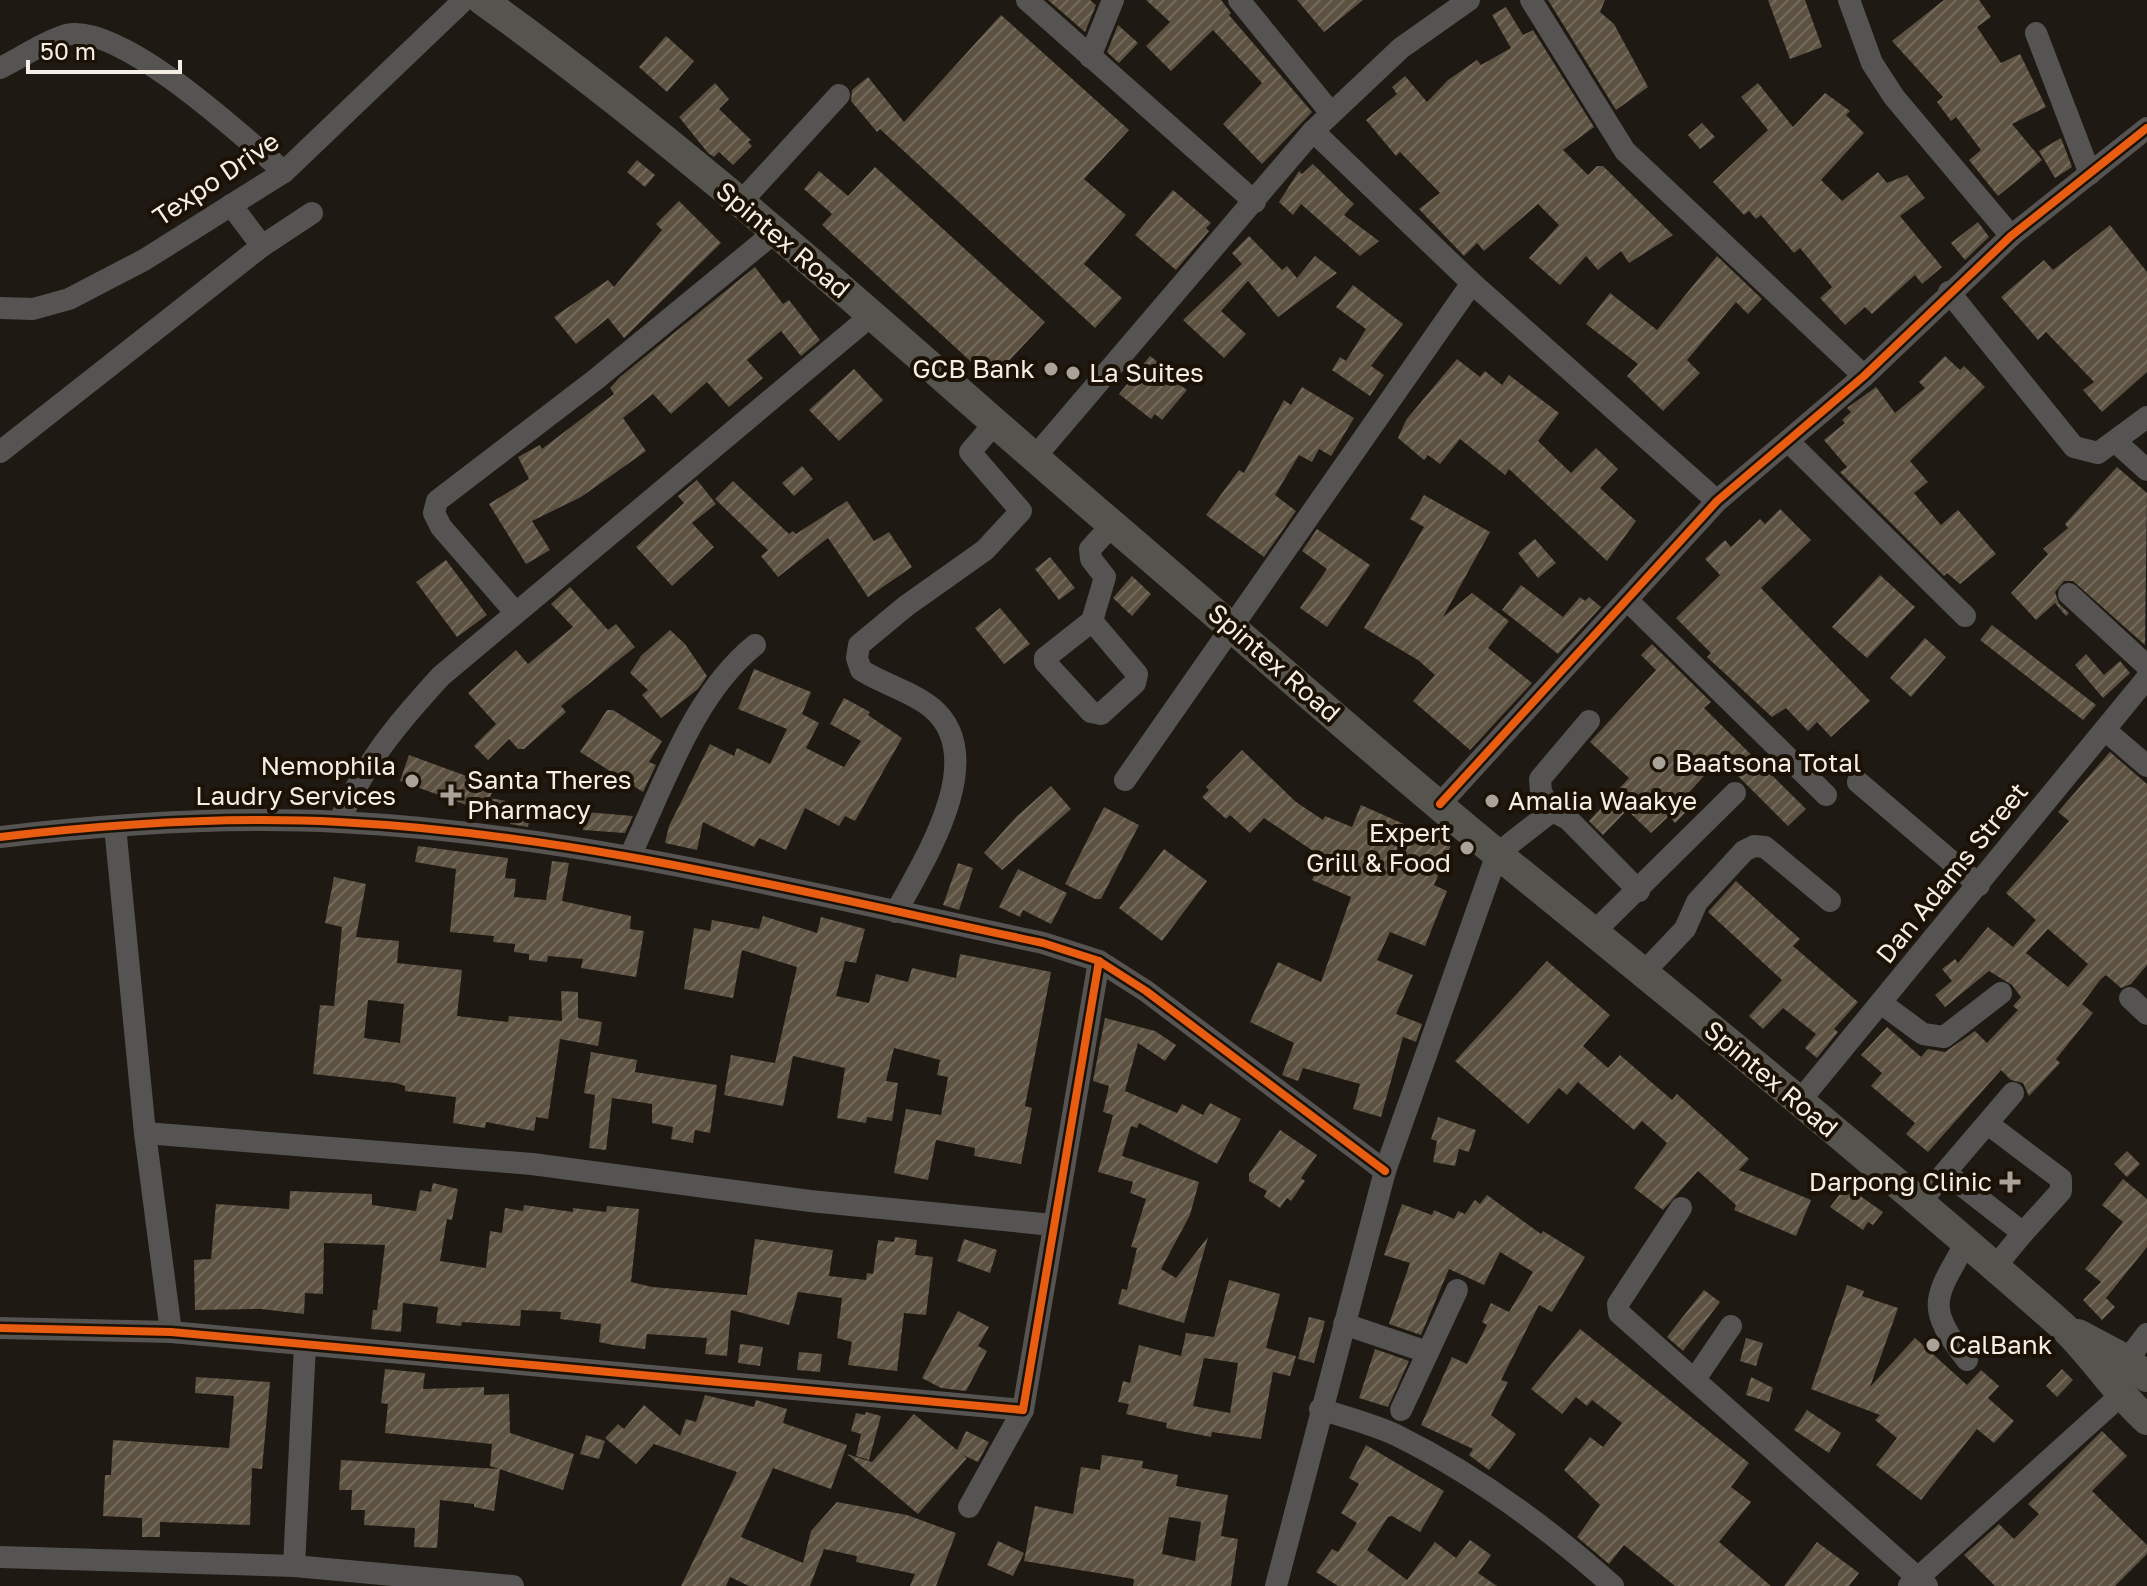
<svg xmlns="http://www.w3.org/2000/svg" width="2147" height="1586" font-family="'Golos Text',sans-serif">
	<defs>
		<pattern id="building-hatch" width="6" height="6" patternUnits="userSpaceOnUse" patternTransform="scale(2)"><rect width="6" height="6" fill="#5d5242"/><path d="M-1 1l2-2M0 6l6-6M5 7l2-2" fill="none" stroke="#756b5d"/></pattern>
	</defs>
	<rect width="100%" height="100%" fill="#1e1912"/>
	<!-- building -->
	<g fill="url(#building-hatch)" fill-rule="evenodd">
		<path d="M1048,0h42l6,5 -11,27z"/>
		<path d="M1146,0h75l10,13 -2,2 83,97 -50,52 -39,-40 39,-41 -49,-53 -42,41 -25,-25 24,-24z"/>
		<path d="M1297,0h66l-39,32z"/>
		<path d="M1548,0h57l-5,12 14,12 34,63 -32,23z"/>
		<path d="M1768,0h37l17,47 -32,12z"/>
		<path d="M1944,0h35l12,17 -14,10 24,36 19,-9 26,53 -34,17 30,36 -44,36 -29,-36 12,-10 -25,-33 -5,4 -14,-19 6,-5 -51,-56z"/>
		<path d="M1506,7l17,28 10,-5 61,97 -31,23 25,25 9,-9h6l70,69 -44,28 -8,-12 -23,19 -12,-14 -26,29 -31,-27 30,-33 -21,-21 -54,47 -7,-8 -13,13 -45,-47 21,-16 -40,-41 -4,4 -30,-36 31,-26 -5,-7 13,-11 22,26 21,-22 29,-20 4,5 30,-17 -19,-33z"/>
		<path d="M1001,15l128,115 -45,49 42,36 -42,49 38,34 -27,30 -215,-199 -3,3 -26,-31 1,-11 16,-13 36,45z"/>
		<path d="M1118,25l20,18 -19,20 -12,-11z"/>
		<path d="M666,36l28,25 -27,31 -28,-25z"/>
		<path d="M715,83l14,16 -10,10 32,31 -3,2 4,4 -19,19 -14,-13 -5,5 -6,-4 -29,-36z"/>
		<path d="M1758,83l35,44 32,-34 25,18 -4,4 18,18 -43,47 21,21 36,-29 9,11 20,-8 18,23 -25,18 42,51 -20,17 -7,-9 -43,39 -7,-7 -20,18 -25,-27 12,-11 -32,-39 -6,5 -33,-38 -5,4 -7,-8 -5,4 -31,-33 55,-52 -27,-33z"/>
		<path d="M1702,123l13,14 -15,12 -12,-14z"/>
		<path d="M2061,138l11,29 -17,11 -16,-27z"/>
		<path d="M637,160l18,15 -10,12 -18,-15z"/>
		<path d="M1313,164l41,40 -10,11 35,26 -19,15 -59,-52 -8,11 -14,-13 20,-31 3,3z"/>
		<path d="M875,167l170,155 -54,58 -169,-155 10,-11 -28,-25 15,-18 29,25z"/>
		<path d="M1173,190l38,33 -5,5 3,3 -33,39 -41,-35z"/>
		<path d="M679,201l42,42 -97,95 -16,-20 -32,26 -22,-27 54,-37 6,7 48,-57 -6,-6z"/>
		<path d="M1978,222l11,15 -24,23 -14,-17z"/>
		<path d="M2110,225l37,47v100l-45,40 -19,-22 11,-8 -48,-50 -8,8 -37,-43 43,-37 9,10z"/>
		<path d="M1249,236l33,34 5,-4 10,12 18,-22 22,17 -59,44 -30,-36 -27,30 25,23 -22,24 -41,-38 59,-56 -10,-11z"/>
		<path d="M1717,256l45,43 -14,15 -12,-12 -49,58 13,13 -37,38 -36,-35 11,-12 -52,-40 24,-31 47,37z"/>
		<path d="M755,267l28,37 6,-4 31,40 -19,16 -20,-25 -34,29 16,18 -34,29 -22,-25 -36,32 -18,-20 -30,24 23,33 -65,46 -49,24 18,29 -24,14 -37,-60 40,-25 -11,-22 22,-12 2,4 72,-55 -4,-6 10,-11z"/>
		<path d="M1353,285l50,39 -32,42 13,9 -14,21 -38,-26 8,-13 6,4 20,-32 -30,-22z"/>
		<path d="M1150,356l32,25 -3,3 8,6 -25,30 -7,-6 -4,5 -32,-25z"/>
		<path d="M1945,356l15,14 4,-4 21,21 -75,74 18,21 -14,11 27,32 17,-15 38,44 -36,30 -13,-11 -3,3 -104,-104 7,-5 -23,-27 21,-17 -3,-3 9,-8 -4,-4 29,-21 19,26 30,-25 -6,-6z"/>
		<path d="M1457,359l23,18 5,-6 17,14 7,-10 50,38 -21,28 33,32 25,-25 22,21 -18,19 36,33 -29,40 -98,-92 -4,6 -45,-36 -20,25 -12,-9 -4,5 -26,-22 8,-18z"/>
		<path d="M854,369l29,31 -44,41 -30,-31z"/>
		<path d="M1302,387l52,31 -23,38 -12,-7 -7,13 -13,-7 -24,40 21,16 -32,46 -58,-42 33,-45 5,3 40,-73 7,5z"/>
		<path d="M802,466l11,13 -19,17 -12,-13z"/>
		<path d="M2117,467l30,26 -2,152 -72,-64h-9l-9,11 4,12 10,9 -3,3 -11,-13 -19,17 -25,-27 37,-39 -5,-5 25,-21 -3,-4z"/>
		<path d="M697,480l19,24 -24,19 22,24 -42,39 -36,-39 48,-44 -6,-7z"/>
		<path d="M733,481l56,53 4,-3 3,3 51,-33 27,40 15,-9 23,35 -44,30 -40,-59 -50,39 -17,-21 7,-6 -53,-51z"/>
		<path d="M1424,495l66,37 -47,85 29,-24 37,28 -21,27 44,35 -62,67 -57,-49 22,-26 -17,-15 -54,-32 60,-101 -14,-8z"/>
		<path d="M1780,509l31,31 -50,48 109,113 -39,36 -14,-15 -9,9 -22,-23 -14,9 -65,-60 4,-4 -35,-35 44,-43 -15,-16 20,-19 6,7 29,-28 5,5z"/>
		<path d="M1317,529l53,36 -43,62 -27,-19 27,-39 -25,-18z"/>
		<path d="M1535,539l21,24 -18,15 -20,-25z"/>
		<path d="M1050,557l25,31 -16,12 -24,-31z"/>
		<path d="M446,560l41,55 -30,22 -41,-55z"/>
		<path d="M1880,575l35,32 -48,51 -35,-31z"/>
		<path d="M1132,576l19,18 -19,22 -19,-18z"/>
		<path d="M1521,585l42,32 17,-20 5,4 4,-4 12,10 -43,47 -56,-44z"/>
		<path d="M570,587l38,43 8,-6 19,23 -74,59 5,6 -42,37h-6l-9,-10 -21,21 -14,-14 22,-22 -28,-31 48,-43 12,14 45,-37 -22,-23z"/>
		<path d="M1000,608l30,36 -26,20 -29,-36z"/>
		<path d="M1992,625l104,80 -13,15 -103,-80z"/>
		<path d="M670,630l15,14 22,32 -9,13 -37,29 -19,-23 6,-5 -18,-17 11,-17z"/>
		<path d="M1925,638l21,19 -35,40 -21,-19z"/>
		<path d="M1652,644l59,58 -7,6 102,101 -18,17 -68,-68 -34,38 8,8 -19,19 -6,-7 -18,17 -24,-23 -24,25 -14,-14 40,-43 -39,-36 66,-72 -15,-15z"/>
		<path d="M2086,654l18,21 16,-14 10,12 -27,25 -28,-33z"/>
		<path d="M754,669l57,23 -9,22 17,9 -13,25 38,19 17,-26 -31,-17 14,-26 26,14 -2,3 34,23 -47,83 -10,-5 -6,10 -34,-18 -19,42 -27,-12 -5,9 -51,-25 -6,28 -32,-7 4,-17 41,-82 24,12 3,-8 33,16 17,-35 -49,-20z"/>
		<path d="M607,710h6l49,31 -13,21 7,3 -13,27 -63,-40z"/>
		<path d="M1242,750l54,52 27,18 2,-4 27,11 9,-22 90,40 -17,40 13,6 -22,55 -35,-14 -13,28 36,15 -17,39 26,10 -6,18 -13,-5 -22,80 -28,-8 7,-25 -57,-16 -5,13 -16,-6 12,-32 -44,-21 28,-60 43,20 30,-85 -39,-17 10,-23 -58,-39 -14,15 -20,-18 -4,4 -24,-22 7,-7 -3,-3z"/>
		<path d="M2110,752l37,32v181l-16,19 -10,4 -15,-13 -5,4 -19,25 11,9 -37,46 4,4 -31,33 -6,-13 -12,-3 -10,-10 -73,82 -22,-18 9,-11 -44,-37 11,-13 -21,-18 26,-28 34,30 7,-8 17,3 30,-21 12,12 31,-33 -5,-4 8,-9 -9,-12 -23,-14 -44,36 -10,-12 17,-14 -10,-12 13,-10 3,4 30,-36 25,20 23,-27 -30,-27 63,-72 -11,-9zM2048,929l40,35 -20,23 -42,-34z"/>
		<path d="M409,755l85,31 -4,12 42,8 -4,21 -18,-3 1,-3 -111,-40z"/>
		<path d="M1051,786l20,23 -69,61 -18,-17 32,-36z"/>
		<path d="M1104,807l35,18 -38,74h-6l-30,-15z"/>
		<path d="M585,812l48,4 -8,17 -42,-3z"/>
		<path d="M418,846l90,12 -3,20 11,1 -2,18 32,3 6,-39 17,2 -7,38 69,15 -1,13 14,2 -8,46 -55,-9 2,-9 -35,-3 -1,6 -18,-2v-6l-15,-2 1,-8 -22,-2 1,-6 -44,-4 6,-63 -41,-7z"/>
		<path d="M1164,849l43,32 -45,60 -43,-33z"/>
		<path d="M958,863l15,5 -14,42 -16,-5z"/>
		<path d="M1018,869l49,24 -16,31 -28,-14 -3,7 -21,-10z"/>
		<path d="M334,877l32,7 -10,53 43,4 -2,22 65,7 -5,46 51,6 1,-6 53,5 -1,-30 17,1v26l24,4 -4,24 -38,-7 -12,80 -12,-2 -2,14 -48,-9 -1,6 -32,-5 3,-26 -51,-6v-5l-9,-3 -83,-9 7,-69 14,1 8,-79 -17,-4zM368,1000l36,4 -4,39 -36,-5z"/>
		<path d="M1736,881l64,58 -7,7 65,56 -24,27 4,3 -21,26 -12,-10 11,-14 -33,-26 -20,21 -14,-13 33,-36 -74,-68z"/>
		<path d="M763,916l54,17 4,-16 44,12 -9,34 -11,-2 -9,35 33,7 7,-29 32,8 4,-14 44,10 4,-24 91,18 -26,134 7,2 -11,56 -47,-8 1,-8 -39,-8 -8,40 -34,-7 12,-64 35,6 7,-38 -11,-2 3,-15 -46,-12 -8,33 12,2 -6,38 -25,-4 -1,6 -29,-5 8,-50 -52,-12 -10,50 -59,-11 7,-40 44,8 22,-96 -55,-17 -9,48 -49,-9 10,-61 16,3 2,-11 47,9z"/>
		<path d="M1547,961l63,54 -27,31 25,22 12,-13 52,45 5,-6 72,65 -10,11 72,30 -15,36 -62,-26 2,-5 -38,-34 -35,39 -29,-22 33,-45 -25,-22 -8,9 -56,-48 -11,13 -8,-7 -31,36 -73,-63z"/>
		<path d="M1105,1018l50,13 21,14 -11,16 -27,-18 -13,48 52,22 5,-9 21,11 7,-12 31,16 -24,45 -78,-41 -2,5 -6,-2 -9,30 77,26 -9,33 -29,54 15,9 32,-41 -24,86 -66,-19 4,-15 5,1 10,-42 -6,-1 15,-48 -16,-6 3,-11 -35,-10 15,-57 -10,-3 6,-26 -16,-5z"/>
		<path d="M591,1052l46,8 -2,12 82,13 -7,48 -15,-3 -2,13 -22,-4 2,-12 -21,-4v-19l-40,-6 -6,52 -17,-2 6,-53 -11,-2z"/>
		<path d="M1438,1117l38,13 -7,22 -10,-3 -4,17 -22,-4 4,-21 -6,-2z"/>
		<path d="M1280,1130l37,25 -16,23 4,3 -14,20 -4,-3 -7,10 -16,-11 3,-6 -18,-10v-7z"/>
		<path d="M2127,1151l13,13 -13,13 -13,-13z"/>
		<path d="M2123,1179l24,20v48l-41,51 9,9 -13,13 -19,-20 18,-18 -16,-13 38,-47 -21,-17z"/>
		<path d="M433,1183l25,6 -6,31 -5,-1 -7,42 46,7 4,-37 12,2 3,-25 18,3 1,-6 49,7v-4l33,4 1,-6 32,3 -8,73 21,5 95,8 8,-56 78,11 -4,26 37,4 1,-7 6,1 5,-34 16,2 1,-5 22,3 -2,15 18,2 -7,58 -22,-2 -7,58 -49,-6 4,-23 -15,-4 5,-40 -44,-6 -9,33 -58,-15 -4,46 -22,-2 2,-16 -60,-4 -2,15 -32,-4 -14,-3 2,-18 -41,-5 1,-7 -40,-2 -1,16 -58,-4 -1,4 -25,-3 2,-16 -35,-4 -2,29 -30,-3 2,-19h4l8,-65 -61,-2 -1,51 -18,-1 -1,21 -43,-5 -66,1 -1,-50 17,-1 5,-55 73,5 1,-18 82,3v11l44,6 4,-21 11,2z"/>
		<path d="M1846,1186l37,26 -10,13 -5,-3 -5,8 -33,-23z"/>
		<path d="M1487,1195l54,39 2,-3 42,26 -33,55 -13,-7 -38,75 7,2 -17,33 25,19 -27,36 -20,-15 4,-6 -52,-24 31,-68 15,7 20,-39 -5,-3 9,-19 18,9 24,-40 -33,-20 -16,33 -35,-16 -28,66 -32,-11 21,-61 -26,-8 18,-51 30,11 2,-5 20,9 4,-8 7,3 10,-14 5,4z"/>
		<path d="M964,1239l33,11 -7,23 -33,-12z"/>
		<path d="M1229,1280l51,14 -14,54 30,8 -6,20 -17,-4 -12,67 -49,-7 -1,5 -45,-9 1,-5 -41,-9 3,-10 -11,-2 5,-21 7,2 9,-38 42,11 5,-23 28,4zM1204,1358l34,5 -8,50 -37,-7z"/>
		<path d="M1847,1285l17,6 -2,5 36,12 -28,79 45,-49 52,47 14,-15 18,16 -11,12 26,23 -20,22 -17,-14 -56,71 -45,-35 21,-27 -22,-18 5,-5 -69,-26z"/>
		<path d="M1704,1290l16,12 -37,49 -16,-14z"/>
		<path d="M958,1311l31,16 -11,19 9,5 -21,40 -25,-3 -19,-10z"/>
		<path d="M1309,1317l16,4 -11,42 -16,-4z"/>
		<path d="M1580,1329l169,134 -18,24 20,15 -32,40 52,44h-96l-51,-41 -15,19 -32,-27 23,-32 -36,-35 26,-33 13,10 19,-24 -30,-23 -5,6 -11,-9 -14,17 -31,-25z"/>
		<path d="M1746,1338l17,5 -7,23 -16,-5z"/>
		<path d="M740,1344l23,3 -3,19 -22,-3z"/>
		<path d="M1375,1349l34,12 -21,46 -29,-9z"/>
		<path d="M799,1352l23,2 -2,18 -23,-2z"/>
		<path d="M385,1369l40,4 -2,16 61,-2v8l25,-1 1,39 64,21 -11,36 -73,-24 2,-22 -107,-11 3,-29 -7,-1z"/>
		<path d="M2062,1369l11,11 -16,17 -11,-11z"/>
		<path d="M196,1377l74,5 -8,87 -10,-1 -2,57 -90,-3v15h-18v-19l-39,-2 2,-41h6l2,-35 116,8 5,-52 -39,-3z"/>
		<path d="M1751,1377l22,11 -4,14 -23,-7z"/>
		<path d="M705,1395l49,12 2,-7 31,9 -4,14 64,22 -16,44 -58,-21 -32,69 62,26 8,-32 26,-29 70,13 49,18 -20,53h-26l5,-12 -59,-12 1,-6 -33,-7 -14,37h-61l-19,-9 -4,9h-45l56,-114 -83,-28 -18,20 -31,-26 13,-14 6,5 20,-24 36,31 6,-17 10,3z"/>
		<path d="M1807,1410l34,23 -12,20 -35,-23z"/>
		<path d="M866,1412l15,4 -12,44 -13,-4 5,-22 -10,-3 5,-18 9,2z"/>
		<path d="M914,1414l43,36 9,-19 23,11 -11,20 -15,-7 4,3 -49,56 -71,-60 25,8z"/>
		<path d="M2102,1431l25,25 -35,35 55,54v9l-32,32h-120l-31,-31 35,-31 15,15 25,-25 -11,-10z"/>
		<path d="M586,1435l19,6 -6,18 -19,-5z"/>
		<path d="M1366,1445l78,46 -24,41 -28,-16 -4,1 -21,33 40,30 28,-38 21,16 14,-18 21,15 -13,18 19,13h-159l-22,-14 16,-23 6,3 19,-29 -16,-10 18,-29 -10,-6z"/>
		<path d="M1102,1455l41,6 -1,7 36,7 -2,11 52,9 -7,41 17,3 -7,47h-98l1,-7 -110,-18 11,-55 38,8 8,-47 19,3zM1169,1517l32,5 -6,39 -33,-7z"/>
		<path d="M341,1460l159,9 -6,42 -20,-4v-3l-34,-4 -3,48 -23,-1 1,-19 -51,-3 1,-15h-14l1,-20h-13z"/>
		<path d="M998,1541l26,12 -11,23 -26,-11z"/>
		<path d="M1817,1542l42,31 -10,13h-65z"/>
	</g>
	<g fill="none" stroke-linecap="round" stroke-linejoin="round">
		<!-- minor -->
		<g stroke="#555452" stroke-width="22">
			<path d="M1027,0l228,202"/>
			<path d="M1239,0l92,113"/>
			<path d="M1531,0l94,151 239,225"/>
			<path d="M1849,0l23,63 22,34 117,139"/>
			<path d="M2036,33l54,141"/>
			<path d="M1090,57l23,-57"/>
			<path d="M0,68c21,-10 43,-26 66,-33 53,-14 178,102 218,137"/>
			<path d="M1313,131l159,152 245,218"/>
			<path d="M740,203l99,-108"/>
			<path d="M231,205l31,41"/>
			<path d="M1949,292l125,155 24,6 49,-36"/>
			<path d="M0,308l33,1 36,-10 75,-39 140,-88 180,-172"/>
			<path d="M1788,441l177,175"/>
			<path d="M2116,442l31,28"/>
			<path d="M0,452l262,-206 50,-33"/>
			<path d="M1034,458l279,-327 88,-83 68,-48"/>
			<path d="M2069,594l78,72"/>
			<path d="M1627,600l199,195"/>
			<path d="M515,612l-74,-85 -7,-14 3,-12 158,-121 180,-148"/>
			<path d="M1092,621l45,53 -2,9 -34,31 -10,-2 -46,-50v-4l47,-37 13,-44 -14,-18 -1,-10 22,-24"/>
			<path d="M2105,730l42,36"/>
			<path d="M1125,780l347,-497"/>
			<path d="M1858,782l121,103"/>
			<path d="M1440,804l277,-303 147,-125 147,-140 136,-108"/>
			<path d="M1552,811l-11,-19 -1,-13 49,-58"/>
			<path d="M339,822c27,-61 57,-97 102,-146l432,-362"/>
			<path d="M115,826l30,307 26,199"/>
			<path d="M0,837c112,-13 226,-21 339,-15 238,12 471,72 704,121l56,18 47,30 239,180"/>
			<path d="M630,856c34,-71 63,-161 125,-211"/>
			<path d="M896,912c27,-50 95,-154 36,-204 -19,-16 -49,-24 -71,-38l-4,-12 2,-13 47,-39 79,-56 36,-39 -51,-59 25,-29"/>
			<path d="M1595,931l140,-138"/>
			<path d="M1644,972l41,-43 12,-27 47,-51 10,-5 11,1 65,54"/>
			<path d="M2130,998l17,16"/>
			<path d="M1881,1003l42,31 21,3 57,-44"/>
			<path d="M1798,1103l349,-425"/>
			<path d="M1988,1124l73,55v12l-38,42"/>
			<path d="M145,1133l387,31 278,37 243,24"/>
			<path d="M1946,1173l77,60 -29,35"/>
			<path d="M1919,1203l94,-110"/>
			<path d="M1681,1208l-63,96 1,9 308,273"/>
			<path d="M1966,1243c-32,56 -41,63 1,117"/>
			<path d="M1344,1324l83,28"/>
			<path d="M0,1328l171,4 852,78 76,-449"/>
			<path d="M2127,1360l20,-26"/>
			<path d="M1695,1379l36,-53"/>
			<path d="M1320,1409c25,8 52,15 76,26 81,40 150,91 217,151"/>
			<path d="M1401,1410l56,-120"/>
			<path d="M969,1507l54,-97"/>
			<path d="M0,1557l294,9 219,20"/>
			<path d="M294,1566l11,-221"/>
			<path d="M1276,1586l109,-415 112,-317 55,-43 16,8 71,72"/>
			<path d="M1909,1586l211,-190"/>
		</g>
		<!-- major -->
		<g stroke="#56544f" stroke-width="30">
			<path d="M482,0c221,158 420,344 626,521 131,112 260,227 393,336 188,152 376,306 557,465 33,29 55,68 89,98"/>
			<path d="M2078,1334l49,26 20,17"/>
		</g>
		<defs>
			<g id="cycleway">
				<path d="M1440,804l277,-303 147,-125 147,-140 136,-108"/>
				<path d="M0,837c112,-13 226,-21 339,-15 238,12 471,72 704,121l56,18 47,30 239,180"/>
				<path d="M0,1328l171,4 852,78 76,-449"/>
			</g>
		</defs>
		<!-- cycleway casing -->
		<use href="#cycleway" stroke="#1b1104" stroke-width="13"/>
		<!-- cycleway -->
		<use href="#cycleway" stroke="#e95d12" stroke-width="8"/>
	</g>
	<!-- markers -->
	<g fill="#aaa39a" stroke="#1b1104" stroke-width="3">
		<circle cx="1051" cy="369" r="8"/>
		<circle cx="1073" cy="373" r="8"/>
		<circle cx="1659" cy="763" r="8"/>
		<circle cx="412" cy="781" r="8"/>
		<path d="M447 783h8v8h8v8h-8v8h-8v-8h-8v-8h8z"/>
		<circle cx="1492" cy="801" r="8"/>
		<circle cx="1467" cy="848" r="8"/>
		<path d="M2006 1170h8v8h8v8h-8v8h-8v-8h-8v-8h8z"/>
		<circle cx="1933" cy="1345" r="8"/>
	</g>
	<g text-anchor="middle" stroke-width="8" stroke-linejoin="round" paint-order="stroke">
		<!-- street labels -->
		<g font-size="26" fill="#f5eee4" stroke="#1b1104">
			<text transform="translate(216 179) rotate(-34)" y="9">Texpo Drive</text>
			<text transform="translate(783 240) rotate(40)" y="9">Spintex Road</text>
			<text transform="translate(1274 663) rotate(41)" y="9">Spintex Road</text>
			<text transform="translate(1952 873) rotate(-51)" y="9">Dan Adams Street</text>
			<text transform="translate(1771 1079) rotate(40)" y="9">Spintex Road</text>
		</g>
		<!-- poi labels -->
		<g font-size="26" fill="#f5eee4" stroke="#1b1104" text-anchor="start">
			<text x="1035" y="378" text-anchor="end">GCB Bank</text>
			<text x="1089" y="382">La Suites</text>
			<text x="1675" y="772">Baatsona Total</text>
			<text x="396" y="775" text-anchor="end">Nemophila<tspan x="396" dy="30">Laudry Services</tspan></text>
			<text x="467" y="789">Santa Theres<tspan x="467" dy="30">Pharmacy</tspan></text>
			<text x="1508" y="810">Amalia Waakye</text>
			<text x="1451" y="842" text-anchor="end">Expert<tspan x="1451" dy="30">Grill &amp; Food</tspan></text>
			<text x="1992" y="1191" text-anchor="end">Darpong Clinic</text>
			<text x="1949" y="1354">CalBank</text>
		</g>
	</g>
	<!-- scale -->
	<path d="M28 60v12h152v-12" fill="none" stroke="#f5eee4" stroke-width="4"/>
	<text x="40" y="60" font-size="24" fill="#f5eee4" stroke="#1b1104" stroke-width="6" paint-order="stroke">50 m</text>
</svg>
